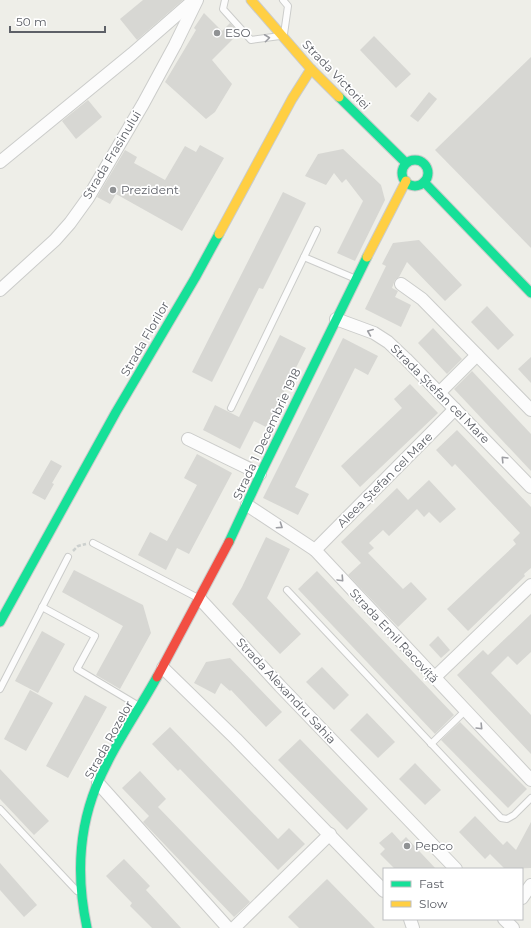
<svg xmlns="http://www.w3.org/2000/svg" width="531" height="928" font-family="Montserrat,sans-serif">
	<rect width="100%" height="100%" fill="#eeeee8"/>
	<!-- building -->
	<g fill="#d7d7d3">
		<path d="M143,0h40l-46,40 -17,-21z"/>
		<path d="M204,13l18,18 8,-8 9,10 -27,27 20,24 -17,28 -9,7 -41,-37 31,-52 -2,-2z"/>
		<path d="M374,36l37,38 -15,14 -36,-38z"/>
		<path d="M531,57v191l-96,-98z"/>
		<path d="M429,92l8,7 -19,23 -8,-6z"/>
		<path d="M88,100l14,17 -26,22 -14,-18z"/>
		<path d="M200,145l24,13 -42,73 -66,-37 -6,10 -13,-7 28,-47 12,7 -3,6 31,17 20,-34 11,6z"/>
		<path d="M343,149l38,36 4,15 -30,61 -18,-8 26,-52 -17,-22 -4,4 -8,-10 -8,12 -21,-9 13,-22z"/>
		<path d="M283,192l23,11 -43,86 -4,-1 -47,94 -20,-10z"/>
		<path d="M419,240l43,45 -17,16 -38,-39 -8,15 -4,3 -3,8 6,3 -3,6 16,8 -10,22 -36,-18 21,-43 -4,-2 11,-21z"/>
		<path d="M487,306l27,29 -16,15 -27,-28z"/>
		<path d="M433,328l29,31 -15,15 -29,-31z"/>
		<path d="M280,335l26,13 -40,79 -12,-6 -14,28 -37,-19 12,-25 24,12z"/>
		<path d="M343,338l35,18 -10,19 -13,-7 -60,119 14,7 -11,21 -35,-17z"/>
		<path d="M531,357v26l-13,-14z"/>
		<path d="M472,371l59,63v37l-77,-82z"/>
		<path d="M410,384l28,29 -78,74 -19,-21 61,-58 -8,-9z"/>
		<path d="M457,430l74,77v61l-7,6 1,2 -57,55 -21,-22 69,-65 -3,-4 7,-7 -65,-69 -3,3 -16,-17z"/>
		<path d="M197,454l35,19 -43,81 -12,-6 -11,22 -28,-15 12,-23 17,9 30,-56 -13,-7z"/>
		<path d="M51,460l11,6 -10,17 2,1 -9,16 -13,-7z"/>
		<path d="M429,480l27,29 -16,14 -11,-11 -5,5 -7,-8 -28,27 -6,-6 -14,13 5,5 -6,5 35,36 8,-7 16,17 -29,28 -50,-52 13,-12 -20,-21 56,-54 11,12z"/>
		<path d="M266,537l24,12 -23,49 34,36 -21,20 -48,-50 10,-17z"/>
		<path d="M74,570l69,35 8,28 -31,56 -24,-14 27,-49 -61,-34z"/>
		<path d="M317,571l137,144 -19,19 -137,-145z"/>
		<path d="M531,614v38l-14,13 -9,-9 -17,17 40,42v39l-74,-79 26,-25 5,5z"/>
		<path d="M42,631l23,13 -27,49 -23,-12z"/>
		<path d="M438,636l12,14 -9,8 -12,-13z"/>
		<path d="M230,658l52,54 -16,15 -35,-37 -1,1 -9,-8 -6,11 -21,-11 12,-21z"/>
		<path d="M322,667l27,28 -15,15 -28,-28z"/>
		<path d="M30,690l23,13 -27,48 -22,-12z"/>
		<path d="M85,695l22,12 -39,71 -22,-12z"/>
		<path d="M367,713l28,29 -17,16 -28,-28z"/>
		<path d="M460,722l67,67 -19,19 -67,-68z"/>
		<path d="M170,727l108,112 11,-11 16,16 -27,26 -98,-101 -2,2 -26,-27z"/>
		<path d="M300,739l68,70 -21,21 -69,-70z"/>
		<path d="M415,763l26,27 -16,15 -26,-26z"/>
		<path d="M0,769l49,52 -15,14 -34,-36z"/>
		<path d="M140,771l26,28 -8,8 92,95 -16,15 -91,-95 6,-6 -27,-28z"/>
		<path d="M475,816l28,29 4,-4 9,9 15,-28v46l-26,1 -15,-15 -5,5 -26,-27z"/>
		<path d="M392,832l9,10 5,-5 30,32h-41l-15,-15 5,-5 -6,-6z"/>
		<path d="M124,859l26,27 -4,4 35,38h-29l-22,-22 2,-3 -26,-27z"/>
		<path d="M0,863l37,42 -13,12 -24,-27z"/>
		<path d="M327,879l48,49h-76l-11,-11z"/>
	</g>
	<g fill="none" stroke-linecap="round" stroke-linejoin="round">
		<defs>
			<g id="lane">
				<path d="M225,0l-2,9 28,31 29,-4"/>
				<path d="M283,0l5,6 -4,28"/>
				<path d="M304,257l52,22"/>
				<path d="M231,408l86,-178"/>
				<path d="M93,543l107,56"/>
				<path d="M287,590l214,228 6,1 7,-4 17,-17"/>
				<path d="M42,607l53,29 -18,33 62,37"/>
				<path d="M0,689l68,-132"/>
				<path d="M431,744l34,-33"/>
				<path d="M0,809l77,82"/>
			</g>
			<g id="street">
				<path d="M0,162l132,-108 62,-54"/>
				<path d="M401,284l21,15 109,111"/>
				<path d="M0,290l55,-50 15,-17 18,-25 55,-94 32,-59 22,-45"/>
				<path d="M336,319l38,14 14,9 18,17 125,128"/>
				<path d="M439,393l38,-38"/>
				<path d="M188,439l72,35"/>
				<path d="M247,505l68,45 216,230"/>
				<path d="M315,550l140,-141"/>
				<path d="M200,599l80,87 176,183"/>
				<path d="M163,668l73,71 148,152"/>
				<path d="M434,678l97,-93"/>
				<path d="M98,783l130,145"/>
				<path d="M522,898l9,-13"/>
				<path d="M410,919l3,9"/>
				<path d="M504,919l9,9"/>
				<path d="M234,928l96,-94"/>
			</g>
			<g id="fast">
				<path d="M339,97l67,66"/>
				<circle cx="415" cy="173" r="13"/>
				<path d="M424,182l107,111"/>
				<path d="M229,542l33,-71 105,-214"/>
				<path d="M0,622l116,-210 79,-134 24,-44"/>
				<path d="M87,928c-10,-47 -9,-96 9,-141 16,-39 41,-74 61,-110"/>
			</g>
			<g id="slow">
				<path d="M251,0l60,69 28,28"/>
				<path d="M219,234l73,-135 19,-30"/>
				<path d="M367,257l39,-76"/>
			</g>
			<path id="jam" d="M157,677l72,-135"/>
		</defs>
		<!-- lane casing -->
		<use href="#lane" stroke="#cbccca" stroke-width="8"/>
		<!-- street casing -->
		<use href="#street" stroke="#cbccca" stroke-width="14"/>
		<!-- fast casing -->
		<use href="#fast" stroke="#cacbca" stroke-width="11"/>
		<!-- slow casing -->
		<use href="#slow" stroke="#cacbca" stroke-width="11"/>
		<!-- jam casing -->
		<use href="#jam" stroke="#cacbca" stroke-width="11"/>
		<!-- path -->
		<path stroke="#ccd0ce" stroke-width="2.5" stroke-dasharray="4 2" stroke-linecap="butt" d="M73,551l5,-5 8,-2"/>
		<!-- lane -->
		<use href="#lane" stroke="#fcfcfc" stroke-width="6"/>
		<!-- street -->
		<use href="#street" stroke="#fcfcfc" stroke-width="12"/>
		<!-- fast -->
		<use href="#fast" stroke="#16e098" stroke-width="9"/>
		<!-- slow -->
		<use href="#slow" stroke="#ffcf43" stroke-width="9"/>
		<!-- jam -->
		<use href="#jam" stroke="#f24e42" stroke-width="9"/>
	</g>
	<!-- one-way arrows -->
	<defs><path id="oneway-chevron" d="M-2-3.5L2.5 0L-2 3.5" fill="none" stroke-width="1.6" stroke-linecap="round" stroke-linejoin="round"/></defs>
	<g stroke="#9d9ea3">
		<use href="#oneway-chevron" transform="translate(267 38) rotate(-7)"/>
		<use href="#oneway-chevron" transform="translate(370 332) rotate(-158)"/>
		<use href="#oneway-chevron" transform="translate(504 459) rotate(-134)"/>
		<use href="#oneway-chevron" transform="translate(280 526) rotate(34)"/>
		<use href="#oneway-chevron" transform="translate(341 579) rotate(47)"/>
		<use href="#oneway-chevron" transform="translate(480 727) rotate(46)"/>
	</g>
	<!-- markers -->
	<g fill="#909294" stroke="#fff" stroke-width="1.5">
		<circle cx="217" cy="33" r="4"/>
		<circle cx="113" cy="190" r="4"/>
		<circle cx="407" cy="846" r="4"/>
	</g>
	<g text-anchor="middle" stroke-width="3.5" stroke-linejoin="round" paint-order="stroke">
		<!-- poi labels -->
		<g font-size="12" fill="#5d6067" stroke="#fff" text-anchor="start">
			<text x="225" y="37">ESO</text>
			<text x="121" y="194">Prezident</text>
			<text x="415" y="850">Pepco</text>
		</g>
		<!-- street labels -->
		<g font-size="12" fill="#5d6067" stroke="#fff">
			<text transform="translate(336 75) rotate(46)" y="4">Strada Victoriei</text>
			<text transform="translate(112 155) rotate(-59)" y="4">Strada Frasinului</text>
			<text transform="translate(145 339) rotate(-60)" y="4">Strada Florilor</text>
			<text transform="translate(440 394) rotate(45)" y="4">Strada Ștefan cel Mare</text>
			<text transform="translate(267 434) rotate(-65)" y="4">Strada 1 Decembrie 1918</text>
			<text transform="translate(385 480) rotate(-45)" y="4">Aleea Ștefan cel Mare</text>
			<text transform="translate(394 636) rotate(47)" y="4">Strada Emil Racoviță</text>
			<text transform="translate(286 691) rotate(47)" y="4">Strada Alexandru Sahia</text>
			<text transform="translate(109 740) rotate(-61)" y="4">Strada Rozelor</text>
		</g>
	</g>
	<!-- legend -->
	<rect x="383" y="868" width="140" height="52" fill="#ffffff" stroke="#bebfc2"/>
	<rect x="391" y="881" width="20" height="6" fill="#16e098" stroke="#bebfc2"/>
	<text x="419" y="888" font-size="12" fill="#5d6067">Fast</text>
	<rect x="391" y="901" width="20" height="6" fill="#ffcf43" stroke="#bebfc2"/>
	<text x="419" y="908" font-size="12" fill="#5d6067">Slow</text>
	<!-- scale -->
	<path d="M10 26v6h95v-6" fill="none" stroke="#5d6067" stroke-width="2"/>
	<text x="16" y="26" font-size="12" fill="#5d6067" stroke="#ffffff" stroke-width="3" paint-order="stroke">50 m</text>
</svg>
